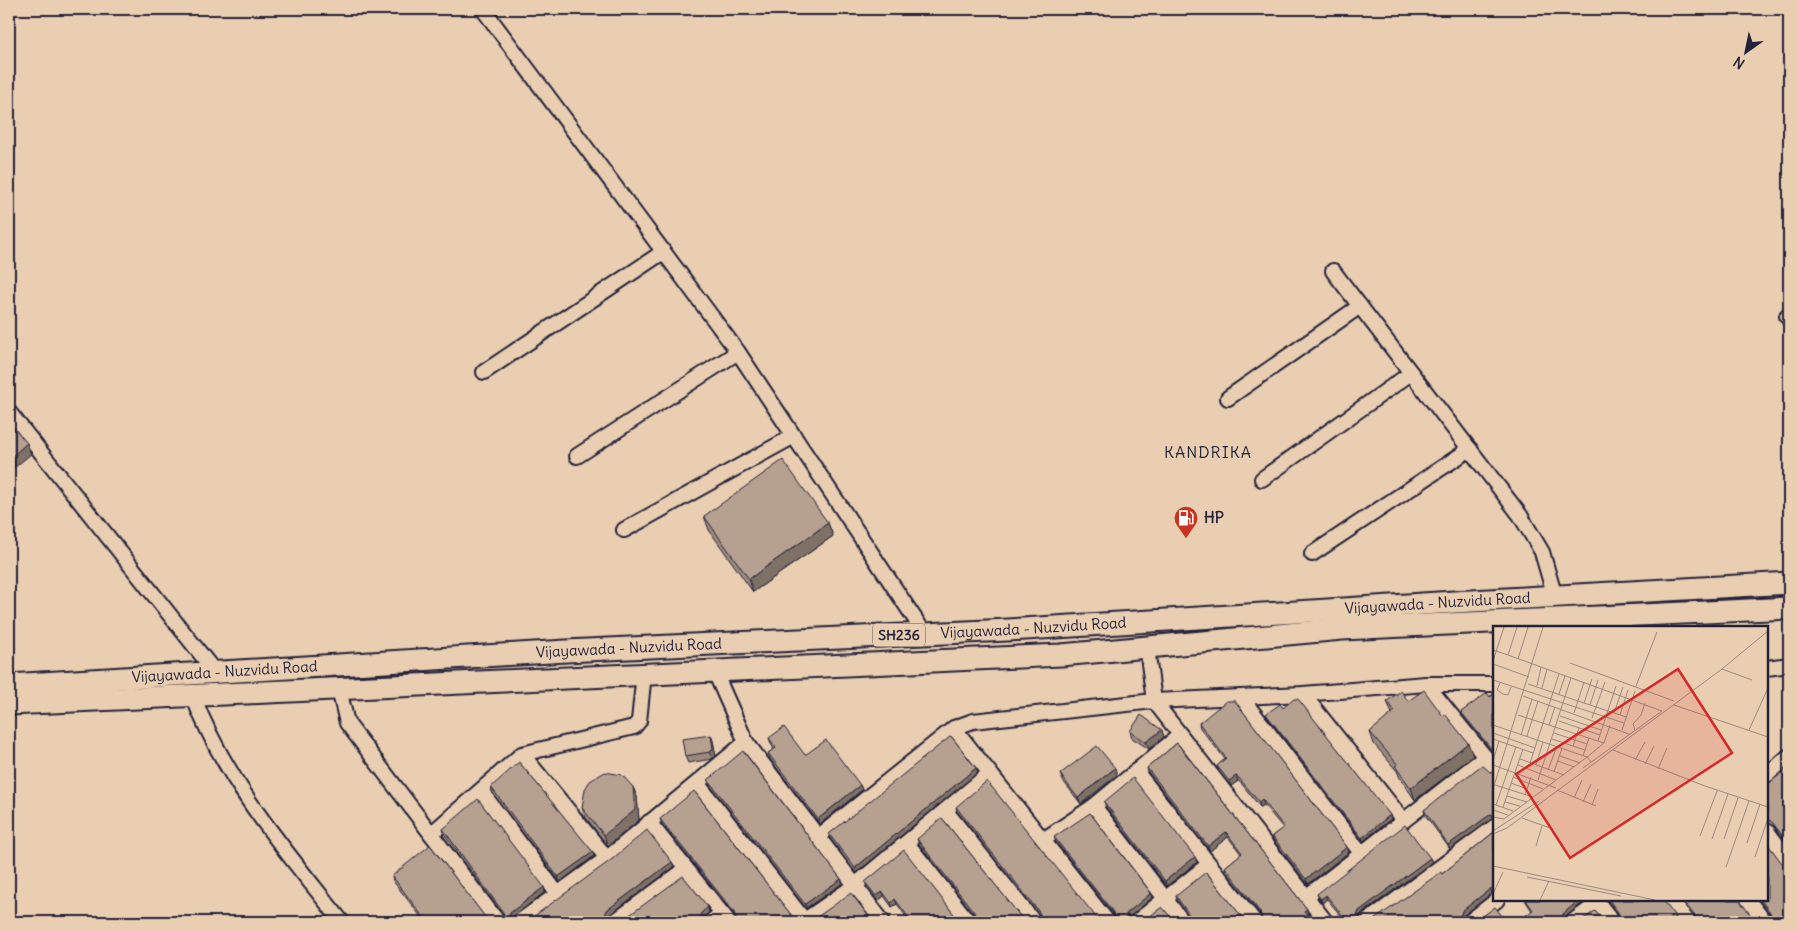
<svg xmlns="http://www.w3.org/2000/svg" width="1798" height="931" font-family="Delius,sans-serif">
	<rect width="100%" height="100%" fill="#eaceb1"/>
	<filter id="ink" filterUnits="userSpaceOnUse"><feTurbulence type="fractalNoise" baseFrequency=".02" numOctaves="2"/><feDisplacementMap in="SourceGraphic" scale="10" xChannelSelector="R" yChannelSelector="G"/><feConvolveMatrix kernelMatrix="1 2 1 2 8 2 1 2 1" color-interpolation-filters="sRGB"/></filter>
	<g filter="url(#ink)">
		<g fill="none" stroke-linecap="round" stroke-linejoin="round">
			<defs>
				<g id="minor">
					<path d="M483,9l255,343 187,282"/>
					<path d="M1333,271l187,244 22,37 13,45"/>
					<path d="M1787,316l2,3"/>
					<path d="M484,372l179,-120"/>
					<path d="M1228,398l132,-92"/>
					<path d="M9,412l206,260"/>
					<path d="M577,456l161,-104"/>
					<path d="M1262,479l149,-106"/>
					<path d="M624,530l170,-94"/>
					<path d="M1312,554l158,-105"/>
					<path d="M1147,648l7,53 172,221"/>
					<path d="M1767,668l22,-3"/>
					<path d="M714,670l32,72 137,180"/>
					<path d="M1426,684l68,84"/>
					<path d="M339,689l8,34 151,199"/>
					<path d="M1303,694l100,126"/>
					<path d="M193,696c34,88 91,153 149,226"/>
					<path d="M1241,697l120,156"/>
					<path d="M954,728l154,194"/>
					<path d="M522,754l85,104"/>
					<path d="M1136,771l119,151"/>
					<path d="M1767,775l22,-19"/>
					<path d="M698,784l108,138"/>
					<path d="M481,791l76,102"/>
					<path d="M1094,806l89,116"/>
					<path d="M946,811l88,111"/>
					<path d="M649,822l80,100"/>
					<path d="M1767,831l22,30"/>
					<path d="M431,834l91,-80 112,-27 5,-6 5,-48"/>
					<path d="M818,837l136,-109 19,-7 181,-20 149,-7 123,-10h68"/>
					<path d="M1043,840l51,-34 86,-71"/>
					<path d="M907,843l62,79"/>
					<path d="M1306,897l179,-140"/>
					<path d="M1596,900l17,22"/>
					<path d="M1671,900l17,22"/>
					<path d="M1748,900l17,22"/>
					<path d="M519,922l88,-64 139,-116"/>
					<path d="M614,922l72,-53"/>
					<path d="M710,922l12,-9"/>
					<path d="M802,922l52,-36 136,-113"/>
					<path d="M1136,922l73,-58"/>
					<path d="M1366,922l128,-95"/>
					<path d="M1469,922l28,-22"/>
					<path d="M1572,922l26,-19"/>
				</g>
				<g id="primary">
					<path id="s1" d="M9,685l557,-34 442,-21 446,-28 335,-19"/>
					<path d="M9,704l1052,-49 281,-26 447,-21"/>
				</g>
			</defs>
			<!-- minor casing -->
			<use href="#minor" stroke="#22223b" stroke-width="18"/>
			<!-- primary casing -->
			<use href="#primary" stroke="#22223b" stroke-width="25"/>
			<!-- minor -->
			<use href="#minor" stroke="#eaceb1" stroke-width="14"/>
			<!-- primary -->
			<use href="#primary" stroke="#eaceb1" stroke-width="21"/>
		</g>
		<!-- wall -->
		<g fill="#9d8a7d" stroke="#22223b">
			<path d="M704,516l124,7 5,13 -80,56 -44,-62z"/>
			<path d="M1494,694v60l-31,-38 -2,-4z"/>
			<path d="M1387,701h21l65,55 -58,44 -15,-22 -3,-7 -23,-27 -4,-12 22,-18z"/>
			<path d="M1283,708l108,111 -28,22 -95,-123 -2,-4z"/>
			<path d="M1199,723l148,124 2,5 -41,32 -34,-43 -2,-5 11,-8 -19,-23 -4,2 -19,-24 -3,-2 -7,5 -12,-15 -2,-5 8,-7 -25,-31z"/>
			<path d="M1130,731l34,6 -15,12 -17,-11z"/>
			<path d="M711,735l2,6 3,15 -4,3 -24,4 -3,-7z"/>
			<path d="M769,738l36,17 55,30 2,5 -42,34 -50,-65 -2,-6 6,-4 -3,-5z"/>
			<path d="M1177,743l130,166 1,5 -2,1 -44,5 -1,-5 -35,-44 -1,-4 16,-13 -13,-17 -18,14 -62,-79 -1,-4z"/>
			<path d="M1789,767v80l-15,-21 -7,-4v-37z"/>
			<path d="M976,768l2,4 -122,101 -26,-35 -1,-4z"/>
			<path d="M1494,771v48l-1,-1 -43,31 -25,-34 -1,-5 66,-38z"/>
			<path d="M1060,774l57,1 -36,29 -18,-23z"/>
			<path d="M708,780l133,99 2,4 -37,25 -97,-124z"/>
			<path d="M491,787l102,65 1,4 -34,26 -68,-90z"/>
			<path d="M633,787l4,10 2,23 -31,26 -22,-28 -4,-10z"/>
			<path d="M1104,802l91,55 2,5 -30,24 -61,-79z"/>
			<path d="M956,807l144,115 -59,-5 -84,-106z"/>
			<path d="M660,819l132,97 2,6h-60l2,-2 -1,-5 -73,-91z"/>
			<path d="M443,829l102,63 -34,26v4l-6,-5 -61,-83z"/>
			<path d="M1494,832v61h-2l-28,22 -3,7 -19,-48z"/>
			<path d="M1054,837l97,56 2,4 -25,21v4l-13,-2 -1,-5 -58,-73z"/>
			<path d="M917,839l108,83 -49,-5 -57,-73z"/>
			<path d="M1430,858l2,4 -72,53 -3,7h-11l-19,-23 -5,4 -3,-5 -2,-4z"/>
			<path d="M1781,862l3,3 -12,56 -1,-6 -12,-15h8z"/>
			<path d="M392,876l97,46h-64l-32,-41z"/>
			<path d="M865,882l95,40h-50l-13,-18 -5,3 -8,-11 -6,5 -11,-14z"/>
			<path d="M1176,896l70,26 -57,-5 -12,-17z"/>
			<path d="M1525,900h61l-22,18 -32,-7z"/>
			<path d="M1607,900h56l-44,21v-6z"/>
			<path d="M1680,900h61v3l-47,18 1,-3z"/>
		</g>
		<!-- shaded-wall -->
		<g fill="#7f7166" stroke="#22223b">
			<path d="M27,443l4,11 -22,18v-13z"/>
			<path d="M828,523l5,13 -80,56 -4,-13z"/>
			<path d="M1162,730l2,7 -15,12 -3,-7z"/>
			<path d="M711,735l2,6 3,15 -4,3 -2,-7z"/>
			<path d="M1468,743l5,13 -58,44 -4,-12z"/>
			<path d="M976,768l2,4 -122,101 -1,-5z"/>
			<path d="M1115,768l2,7 -36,29 -3,-6z"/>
			<path d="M1236,776l2,5 -7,5 -2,-5z"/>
			<path d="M860,785l2,5 -42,34 -2,-5z"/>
			<path d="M633,787l4,10 2,23 -31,26 -4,-11z"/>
			<path d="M1262,799l2,6 -4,2 -1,-5z"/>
			<path d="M1491,814l2,4 -43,31 -2,-4z"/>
			<path d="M1390,815l1,4 -28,22 -1,-3z"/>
			<path d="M1226,832l2,5 -18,14 -2,-5z"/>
			<path d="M1347,847l2,5 -41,32 -2,-5z"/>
			<path d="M593,852l1,4 -34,26 -2,-5z"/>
			<path d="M1195,857l2,5 -30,24 -2,-5z"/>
			<path d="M1430,858l2,4 -72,53 -3,7 -1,-4 3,-7z"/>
			<path d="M672,862l2,5 -65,48 -4,7 -1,-4 3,-8z"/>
			<path d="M841,879l2,4 -37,25 -1,-4z"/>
			<path d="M544,887l1,5 -34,26v4l-2,-3 1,-6z"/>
			<path d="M1490,889l2,4 -28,22 -3,7 -2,-3 3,-8z"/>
			<path d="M883,892l1,4 -6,5 -2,-5z"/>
			<path d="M1151,893l2,4 -25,21v4l-2,-3v-5z"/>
			<path d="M1326,895l1,4 -5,4 -1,-4z"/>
			<path d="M895,899l2,5 -5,3 -1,-4z"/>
			<path d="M1579,900h7l-22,18v4l-2,-3 1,-5z"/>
			<path d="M708,907l1,5 -7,7v3l-2,-8z"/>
			<path d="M1307,909l1,5 -3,2 -1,-5z"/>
			<path d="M1353,918l1,4h-6z"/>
		</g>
		<!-- building -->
		<g fill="#b6a191" stroke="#22223b">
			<path d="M9,422l18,21 -18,16z"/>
			<path d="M783,460l45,63 -79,56 -45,-63z"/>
			<path d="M1424,690l19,26 2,-2 23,29 -57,45 -16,-22 3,-1 -28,-33 25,-21 -8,-10 14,-10 7,10z"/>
			<path d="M1487,693l3,4 4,-3v58l-33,-40z"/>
			<path d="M1294,699h4l92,116 -28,23 -96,-124 14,-10 3,4z"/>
			<path d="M1226,701h9l112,146 -41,32 -34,-43 12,-9 -22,-28 -3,3 -20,-24 -3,-2 -7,5 -12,-15 9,-8 -27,-35z"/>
			<path d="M1141,715l21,15 -16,12 -16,-11z"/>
			<path d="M784,727l21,28 21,-15 34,45 -42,34 -50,-66 8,-5 -7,-10z"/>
			<path d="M711,735l2,14 -3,3 -25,4 -3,-17z"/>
			<path d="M951,736l25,32 -121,100 -26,-34z"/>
			<path d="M1177,743l130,166 -3,2 8,11h-52l2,-2 -2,-8 -35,-45 17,-14 -16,-21 -18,14 -61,-78z"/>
			<path d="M1097,746l18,22 -37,30 -18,-24z"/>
			<path d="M743,751l98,128 -36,25 -97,-124z"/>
			<path d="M519,762l74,90 -35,25 -67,-90z"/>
			<path d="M1482,765l8,7 4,-1v45l-3,-2 -43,31 -24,-35z"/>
			<path d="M1789,767v77l-17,-22 -5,-3v-34z"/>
			<path d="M605,772l17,3 11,12 2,23 -31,25 -22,-27 3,-19 5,-8z"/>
			<path d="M1133,778l62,79 -30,24 -61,-79z"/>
			<path d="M987,781l113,141h-61l2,-5 -2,-5 -83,-105z"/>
			<path d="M694,791l98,125 1,6h-59l2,-2 -2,-8 -74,-93z"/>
			<path d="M478,799l66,88 -34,26 -1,6 2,3h-8l2,-5 -2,-5 -60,-83z"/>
			<path d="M1090,813l61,80 -25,21v5l2,3h-15l2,-2 -2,-8 -59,-75z"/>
			<path d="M942,818l83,104h-51l2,-5 -2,-5 -57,-73z"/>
			<path d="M1405,825l25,33 -71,53 -3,7 1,4h-1l-3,-4 -5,4 -22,-27 -5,4 -4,-5z"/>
			<path d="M647,830l25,32 -65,48 -3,8 1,4h-79l85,-62z"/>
			<path d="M1494,832v56l-4,1 -28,22 -3,8 2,3h-90l70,-50 1,2z"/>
			<path d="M1767,843l14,19 3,3 5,-1v58h-19l2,-1 -2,-9 -9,-12h6z"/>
			<path d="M430,845l59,77h-62l-35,-46z"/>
			<path d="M904,850l56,72h-48l-17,-23 -4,4 -8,-11 -7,4 -11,-14z"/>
			<path d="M1206,872l40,50h-59l3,-6 -14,-20z"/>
			<path d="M683,876l25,31 -8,7 2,8h-82z"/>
			<path d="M851,893l22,29h-62l2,-2z"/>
			<path d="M1526,900h53l-16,14 -1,5 2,3h-47l16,-12z"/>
			<path d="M1609,900h54l16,22h-61l1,-1 -1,-9z"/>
			<path d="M1682,900h57l1,1 16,21h-63l1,-1 1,-5z"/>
			<path d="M1162,907l13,15h-33z"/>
			<path d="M1495,907l12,15h-32z"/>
			<path d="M1595,911l10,11h-26z"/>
		</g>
	</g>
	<!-- icons -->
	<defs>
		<symbol id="fuel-pin" viewBox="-11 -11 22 30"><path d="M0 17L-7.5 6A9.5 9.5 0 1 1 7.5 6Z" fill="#c8321e" stroke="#eaceb1"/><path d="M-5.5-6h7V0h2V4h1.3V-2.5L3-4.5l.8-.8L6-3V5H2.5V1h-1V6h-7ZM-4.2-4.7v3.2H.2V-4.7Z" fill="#fff"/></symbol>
	</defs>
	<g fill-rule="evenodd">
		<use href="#fuel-pin" x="1172" y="504" width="28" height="38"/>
	</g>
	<g text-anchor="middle" stroke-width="4" stroke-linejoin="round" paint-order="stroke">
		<!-- shield labels -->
		<rect fill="#eaceb1" stroke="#5e565e" stroke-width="1" x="873" y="623.5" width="52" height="23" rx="4"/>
		<g font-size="14" font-weight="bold" fill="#22223b">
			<text x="899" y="640">SH236</text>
		</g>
		<!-- poi labels -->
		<g font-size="15" font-weight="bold" fill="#22223b" stroke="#eaceb1" text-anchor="start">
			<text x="1204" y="523">HP</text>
		</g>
		<!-- street labels -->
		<g font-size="15" fill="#22223b" stroke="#eaceb1">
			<text dy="5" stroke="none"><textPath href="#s1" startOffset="1431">Vijayawada - Nuzvidu Road</textPath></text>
			<text dy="5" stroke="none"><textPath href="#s1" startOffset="1026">Vijayawada - Nuzvidu Road</textPath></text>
			<text dy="5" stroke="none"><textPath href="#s1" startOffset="621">Vijayawada - Nuzvidu Road</textPath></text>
			<text dy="5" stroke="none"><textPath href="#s1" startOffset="216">Vijayawada - Nuzvidu Road</textPath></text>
		</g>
		<!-- neighbourhood labels -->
		<g font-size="16" letter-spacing="1" fill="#22223b" stroke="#eaceb1">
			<text x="1208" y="458">KANDRIKA</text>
		</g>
	</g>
	<!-- overview -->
	<g transform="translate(1493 626)">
		<rect width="275" height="275" fill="#eaceb1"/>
		<path fill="none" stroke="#9a8982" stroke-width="1" d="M24,1l-9,28 154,56M0,24l15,5M25,33l10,-32M0,35l11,-34M77,37l104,38M0,38l36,13M229,43l30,11M0,54l131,43M7,57l-3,7 6,4 5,1 3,-8M35,58l50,17 6,-19M44,60l4,-19M143,60l21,-54M49,62l5,-19M66,68l6,-18M30,70l106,38M91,77l8,-24M97,79l8,-25M181,79l94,32M81,87l4,-12 48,16M121,87l9,-26M25,89l86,28M127,89l8,-25M67,90l41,14M99,92l13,-36M66,95l41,14M0,99l94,32 4,5M56,99l6,-18M129,104l13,-39M142,104l-2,-6 8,-9 4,-12M256,104l19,-42M0,107l42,15M61,107l33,11M28,109l11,-36M34,110l11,-35M0,113l40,14M59,113l33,11M105,115l18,-55M80,120l6,-18M120,124l92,36 63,21M67,130l20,7M90,130l6,-18M27,133l44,16M142,134l10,-18M0,135l6,-20M65,135l16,6M37,137l29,-89M152,138l9,-18M0,139l63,23M25,139l38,15M43,139l7,-23M90,142l79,-57M165,143l9,-21M55,144l9,-24M61,146l8,-24M20,151l30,12M45,154l33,-102M18,157l16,6M2,159l38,12M0,163l50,-162M64,164l39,16M32,169l6,-18M14,170l20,6M81,172l8,-18M12,176l15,4M90,176l8,-18M0,178l20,7M3,179l20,-58M99,179l6,-16M10,181l20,-58M0,184l15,5M0,191l11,2 83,-62 17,-14 6,-18M29,192l31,11M0,205l46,-30M0,208l14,-6 215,-159 46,-38M207,210l17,-45M219,213l16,-45M231,213l14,-41M254,217l13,-39M43,220l6,-20M262,231l13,-39M0,240l162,34M233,241l23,-66M34,251l94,19M0,268l10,-22M47,274l9,-19"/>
		<path fill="#d62828" fill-opacity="0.15" stroke="#d62828" stroke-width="2.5" d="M185,43l54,84 -162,105 -54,-84z"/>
		<rect width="275" height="275" fill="none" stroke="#22223b" stroke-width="2.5"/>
	</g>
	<!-- margin -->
	<rect width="1798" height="931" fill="none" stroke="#eaceb1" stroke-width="30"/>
	<rect x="15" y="15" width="1768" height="901" fill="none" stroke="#22223b" stroke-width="2" filter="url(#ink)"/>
	<!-- north arrow -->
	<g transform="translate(1746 52) rotate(213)" stroke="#eaceb1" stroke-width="4" paint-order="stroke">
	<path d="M0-4L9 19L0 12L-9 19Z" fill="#22223b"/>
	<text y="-8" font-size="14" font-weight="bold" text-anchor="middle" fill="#22223b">N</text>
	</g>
</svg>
